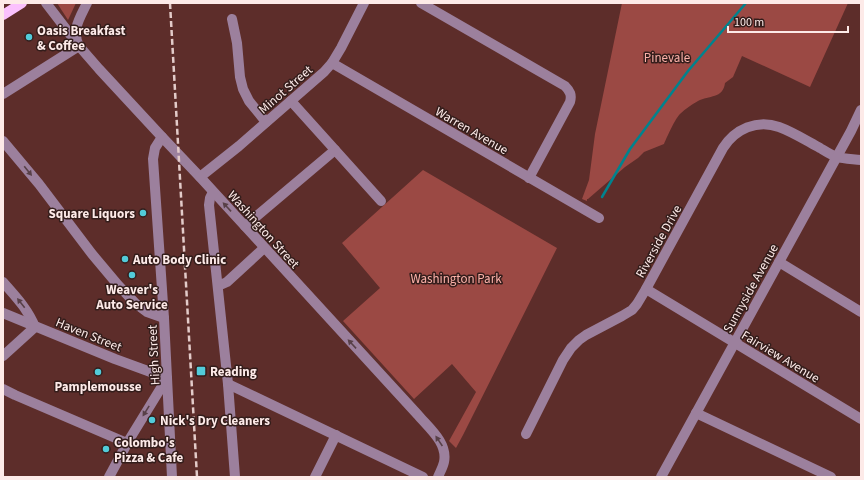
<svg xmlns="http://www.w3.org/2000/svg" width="864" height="480" font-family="'Source Sans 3',sans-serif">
	<rect width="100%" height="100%" fill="#5d2d2a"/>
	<!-- green -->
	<g fill="#9b4944">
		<path d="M57,3h19l-8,17z"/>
		<path d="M622,3h226l-38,84 -68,-31 -9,21 -8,6c-2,16 -16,12 -27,18 -5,3 -13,8 -18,13 -5,5 -13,23 -16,30l-20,8 -6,6 -13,9 -37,32h-1v2l-5,-2 7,-19 6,-46z"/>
		<path d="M423,170l134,78 -94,187 -7,13 -7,-7 27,-49 -24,-28 -38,35 -71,-78 37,-33 -38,-45z"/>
	</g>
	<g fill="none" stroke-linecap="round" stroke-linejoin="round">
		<!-- stream -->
		<path stroke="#00838e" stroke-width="2.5" d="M602,197l28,-48 58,-78 58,-68"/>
		<!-- minor -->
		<g stroke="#9c809d" stroke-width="10">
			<path d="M46,3l33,43 20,23 63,68 38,40 218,238c11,13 30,28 26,47 -1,5 -4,10 -6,15"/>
			<path d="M421,3l144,83c5,5 7,9 5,16l-41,76"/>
			<path d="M232,19l5,24 3,34 3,12 6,12 17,21"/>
			<path d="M332,63l267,155"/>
			<path d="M3,94l76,-48c-8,-16 1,-28 8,-43"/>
			<path d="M291,101l90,100"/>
			<path d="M162,137l-7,11 -2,11 11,159 8,159"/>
			<path d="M3,141l36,43 53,70 26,31 17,18 12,9 17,6"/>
			<path d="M200,177l39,-31 85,-74 8,-9 9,-15 23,-45"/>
			<path d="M213,192l-3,6 -1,7 19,179 7,93"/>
			<path d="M245,226l90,-76"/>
			<path d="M779,262l82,50"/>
			<path d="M3,282c12,14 25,27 32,45"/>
			<path d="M218,286l9,-4 37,-34"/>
			<path d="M646,289l215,130"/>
			<path d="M3,313l112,46 52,19 -38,62 -20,37"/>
			<path d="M3,356l32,-29"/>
			<path d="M228,384l195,93"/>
			<path d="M3,389l12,6 112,48"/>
			<path d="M696,413l135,64"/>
			<path d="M526,434l37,-74 8,-12 8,-8 7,-5 36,-19 10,-6 5,-6 9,-15 77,-141c12,-19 34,-29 56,-21 14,5 28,14 41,21 5,3 11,7 17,9 7,2 16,2 24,3"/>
			<path d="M315,477l21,-42"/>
			<path d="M661,477l190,-346 10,-21"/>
		</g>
		<!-- major -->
		<path stroke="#fbc1fd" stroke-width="10" d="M3,15l19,-12"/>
		<!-- rail -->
		<path stroke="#e3cbc9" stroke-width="2.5" stroke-dasharray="6 3" stroke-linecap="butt" d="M170,3l27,474"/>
	</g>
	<!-- one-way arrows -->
	<defs><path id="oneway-solid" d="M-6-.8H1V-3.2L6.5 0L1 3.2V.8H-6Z"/></defs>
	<g fill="#584048">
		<use href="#oneway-solid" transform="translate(28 171) rotate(51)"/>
		<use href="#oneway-solid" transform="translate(227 207) rotate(-133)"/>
		<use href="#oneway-solid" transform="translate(21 303) rotate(-128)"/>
		<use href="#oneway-solid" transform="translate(352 344) rotate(-133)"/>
		<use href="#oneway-solid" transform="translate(146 411) rotate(122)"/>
		<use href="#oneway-solid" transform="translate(439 441) rotate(-124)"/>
	</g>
	<!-- markers -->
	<g fill="#52cbd9" stroke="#331d1b" stroke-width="1.5">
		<circle cx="29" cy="37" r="4"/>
		<circle cx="143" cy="213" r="4"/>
		<circle cx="125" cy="259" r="4"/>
		<circle cx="132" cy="275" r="4"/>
		<rect x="196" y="366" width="10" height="10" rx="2"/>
		<circle cx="98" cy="372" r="4"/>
		<circle cx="152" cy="420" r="4"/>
		<circle cx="106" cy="449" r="4"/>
	</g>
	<g text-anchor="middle" stroke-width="3" stroke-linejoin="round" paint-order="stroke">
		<!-- poi labels -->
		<g font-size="13" font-weight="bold" fill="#fdeae8" stroke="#331d1b" text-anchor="start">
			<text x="37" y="35">Oasis Breakfast<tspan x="37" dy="15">&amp; Coffee</tspan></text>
			<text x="135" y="218" text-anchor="end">Square Liquors</text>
			<text x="133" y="264">Auto Body Clinic</text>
			<text x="132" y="294" text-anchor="middle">Weaver's<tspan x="132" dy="15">Auto Service</tspan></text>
			<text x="210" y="376">Reading</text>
			<text x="98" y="391" text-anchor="middle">Pamplemousse</text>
			<text x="160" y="425">Nick's Dry Cleaners</text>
			<text x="114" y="447">Colombo's<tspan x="114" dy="15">Pizza &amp; Cafe</tspan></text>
		</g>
		<!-- park labels -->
		<g font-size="13" fill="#fcb1a9" stroke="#331d1b">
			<text x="667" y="62">Pinevale</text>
			<text x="456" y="283">Washington Park</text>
		</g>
		<!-- street labels -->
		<g font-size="13" fill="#fdeae8" stroke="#331d1b">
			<text transform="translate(285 89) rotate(-41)" y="5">Minot Street</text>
			<text transform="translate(472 130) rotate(30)" y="5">Warren Avenue</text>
			<text transform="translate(264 229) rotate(48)" y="5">Washington Street</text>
			<text transform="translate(658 241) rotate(-61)" y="5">Riverside Drive</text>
			<text transform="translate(750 288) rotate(-61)" y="5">Sunnyside Avenue</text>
			<text transform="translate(89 334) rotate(22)" y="5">Haven Street</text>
			<text transform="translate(153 355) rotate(-93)" y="5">High Street</text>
			<text transform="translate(781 356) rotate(31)" y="5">Fairview Avenue</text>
		</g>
	</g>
	<!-- border -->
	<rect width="864" height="480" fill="none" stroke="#fdeae8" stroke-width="8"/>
	<!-- scale -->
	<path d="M728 26v6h120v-6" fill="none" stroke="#fdeae8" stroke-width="2"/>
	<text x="734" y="26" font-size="12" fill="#fdeae8" stroke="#331d1b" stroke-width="3" paint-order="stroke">100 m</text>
</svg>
